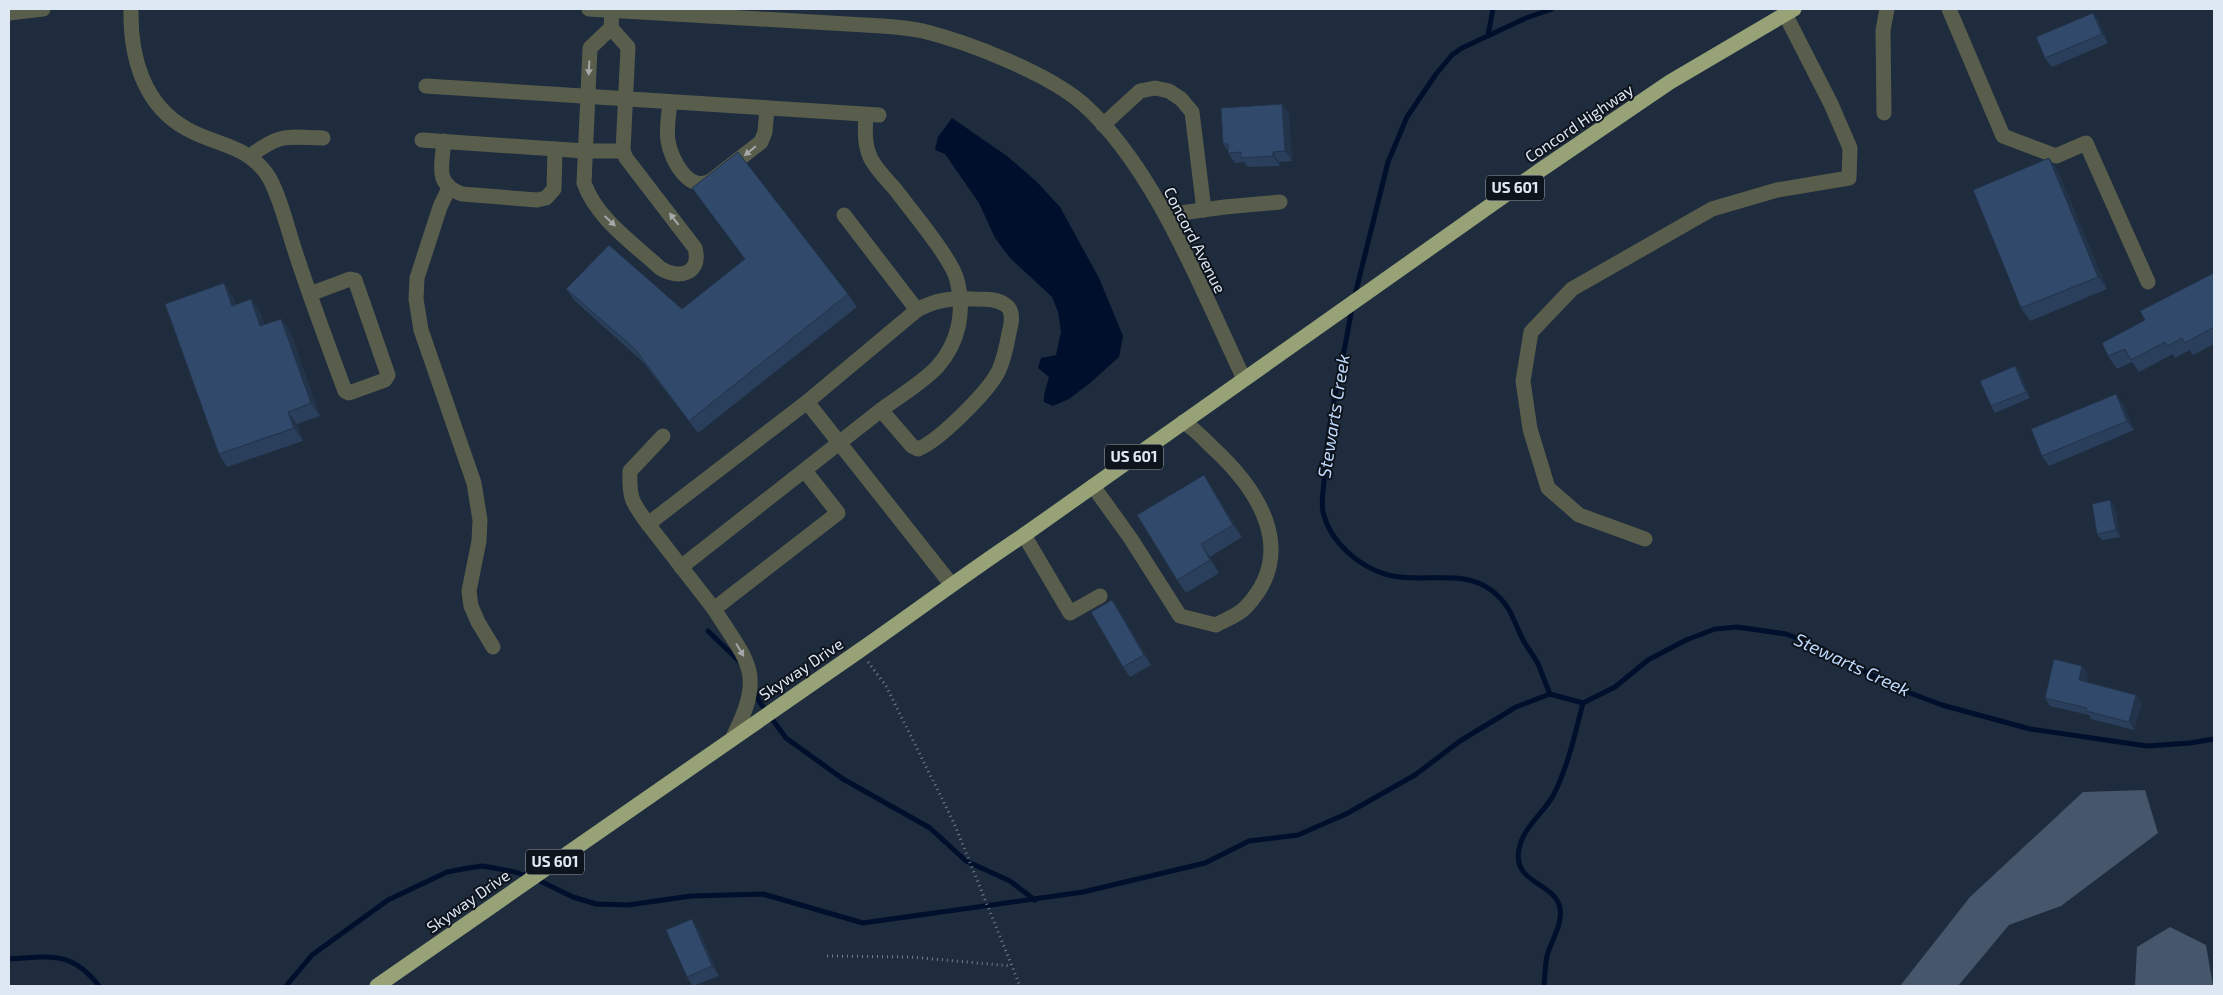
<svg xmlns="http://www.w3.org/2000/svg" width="2223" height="995" font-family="'Exo 2',sans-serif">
	<rect width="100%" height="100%" fill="#1e2c3e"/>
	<!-- green -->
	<g fill="#46566b">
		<path d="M2145,790l13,43 -97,73 -52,19 -51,61h-58l70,-89 113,-105z"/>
		<path d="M2170,927l36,18 7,41h-78l2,-39z"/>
	</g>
	<!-- water -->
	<path fill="#000f2b" d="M952,118l55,38 30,26 23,25 39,71 24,58 -4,21 -29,26 -21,16 -16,7 -9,-4v-7l5,-18 -11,-9 3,-10 15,-3 5,-23 -3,-20 -6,-15 -42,-39 -15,-20 -16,-35 -34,-49 -10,-4 3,-13z"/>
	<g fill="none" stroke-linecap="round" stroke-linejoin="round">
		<!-- stream -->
		<g stroke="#000f2b" stroke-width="5">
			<path d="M1488,35l5,-26"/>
			<path d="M1354,299l34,-137 19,-45 29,-43 16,-19 10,-7 64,-30 26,-9"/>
			<path d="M1352,307c-9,58 -26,116 -28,175 -1,10 -3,21 -1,30 7,30 36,55 65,63 34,9 74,-7 103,15 20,15 22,30 32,50 5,9 12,17 16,26 4,10 7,19 11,28l33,9 32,-16 33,-27 38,-20 29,-11 22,-2 49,7 29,11 79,42 48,18 88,24 117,17 43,-3 24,-4"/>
			<path d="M708,631l32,31"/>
			<path d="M753,690l8,14 25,34 57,41 87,49 36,33 44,20 25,19"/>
			<path d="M9,959c41,-2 62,-9 90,27"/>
			<path d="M286,986l26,-31 76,-55 59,-28 21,-4 15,-2 32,6 21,7 37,18 23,7 32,1 63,-9 72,-2 100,29 220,-31 122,-29 44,-22 49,-6 48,-21 69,-39 45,-34 56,-34 34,-13"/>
			<path d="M1544,986c1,-10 1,-21 3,-30 4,-15 16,-32 13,-48 -5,-26 -48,-24 -41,-59 4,-22 25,-36 35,-55 14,-28 21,-60 29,-91"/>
		</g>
		<!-- path -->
		<g stroke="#727e8e" stroke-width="3" stroke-dasharray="1 4" stroke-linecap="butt">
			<path d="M868,662l18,24 68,137 66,163"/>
			<path d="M827,956l84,1 100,9"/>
		</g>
		<!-- minor -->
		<g stroke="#595e4c" stroke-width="15">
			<path d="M131,9c-1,47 12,96 56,120 28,16 57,15 79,44 12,15 23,61 30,81 15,46 32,91 49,137l4,2 36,-13 3,-5 -33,-95 -5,-1 -40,15"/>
			<path d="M589,9l293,17c14,1 28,2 41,5 45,11 124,42 159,72 73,64 120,188 162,276"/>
			<path d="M1949,9l54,127 53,20 30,-13 62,139"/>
			<path d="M9,13l34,-4"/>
			<path d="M611,28l17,19 -5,104 3,7 69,90c7,26 -16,32 -35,20 -27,-25 -63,-49 -76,-85l6,-135 21,-20 1,-18"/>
			<path d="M426,86l453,29"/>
			<path d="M670,102c-1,12 -4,27 -2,39 3,19 22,54 44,39l49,-38 4,-10 2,-24"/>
			<path d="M1884,113l-1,-83 4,-21"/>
			<path d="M866,115c-1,16 -2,29 5,44 6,11 16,21 24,30 15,20 57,70 62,91 8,31 2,62 -19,86 -12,14 -41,32 -57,44"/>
			<path d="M1103,125l37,-34 15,-3 14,3 12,8 11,13 12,98"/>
			<path d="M422,140l163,11h38"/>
			<path d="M444,141c-2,24 -10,43 18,53l75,6 9,-2 8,-9 1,-40"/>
			<path d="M250,156c31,-23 35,-19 73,-18"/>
			<path d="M449,188l-9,19 -23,71 -1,21 5,31 53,153 6,37 -1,21 -10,50 2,15 7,16 15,25"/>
			<path d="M844,215l73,95"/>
			<path d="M1166,215l59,-8 55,-5"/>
			<path d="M805,471l33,42 -124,96 -66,-85 159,-122 144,182"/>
			<path d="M1093,486l38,53 49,77 36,9c9,-5 23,-10 30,-18 53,-56 12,-118 -34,-160 -9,-9 -18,-19 -29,-25"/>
			<path d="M648,524c-16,-22 -19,-25 -18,-53l33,-35"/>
			<path d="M1024,535l46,78 30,-17"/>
			<path d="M1645,539l-66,-24 -31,-27 -18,-59 -7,-48 8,-49 41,-43 140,-80 65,-19 72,-12 1,-30 -19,-44 -46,-90"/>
			<path d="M681,567l200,-157 31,36 6,3c21,-8 72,-59 81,-79 5,-11 8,-26 10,-37 2,-8 5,-19 -1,-26 -8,-8 -22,-8 -33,-8 -22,-1 -38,0 -58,11l-110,92"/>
			<path d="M714,609c35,55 51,64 19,128"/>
		</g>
		<!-- highway -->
		<path stroke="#97a377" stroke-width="15" d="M377,986c160,-112 321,-223 482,-335 55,-38 109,-79 165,-116l518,-366 128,-87 124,-73"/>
	</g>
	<!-- wall -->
	<g fill="#2a3f5b">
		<path d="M2093,13l6,9 9,21 -56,24 -7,-9z"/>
		<path d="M1289,113l3,48 -13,1 1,4 -32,1 -4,-5 -9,1 -7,-10v-2l-5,-7z"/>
		<path d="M2049,158l9,13 49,118 -77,32 -9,-13z"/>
		<path d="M692,188l156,106 9,13 -159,126 -55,-71 -68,-61 -9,-12 116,20 63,-50z"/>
		<path d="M2214,273v71l-21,11 -3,-5 -15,8 -2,-4 -34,18 -7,-10 -15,7 -9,-13z"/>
		<path d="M232,295l4,10 15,-6 9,13 4,13 17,-6 9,12 30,85 -23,8 6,17 -76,26 -8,-13z"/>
		<path d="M2015,366l5,6 10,26 -35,15 -4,-7z"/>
		<path d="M2123,404l11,26 -85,36 -7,-10z"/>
		<path d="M1204,475l8,13 30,49 -32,20 9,16 -33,20 -9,-13z"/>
		<path d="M2110,500l5,7 5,30 -18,3 -5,-6z"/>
		<path d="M1112,600l7,10 32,55 -21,12 -7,-10z"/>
		<path d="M2082,666l6,8 -2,7 56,22 -8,27 -43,-11 -2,-4 -39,-9 -5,-8z"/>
		<path d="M698,928l21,48 -26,10 -6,-9z"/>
	</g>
	<!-- shaded-wall -->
	<g fill="#22334a">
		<path d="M2093,13l6,9 9,21 -6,-9z"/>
		<path d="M1282,104l7,9 3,48 -7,-10z"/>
		<path d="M1273,152l6,10 1,4 -7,-10z"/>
		<path d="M2049,158l9,13 49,118 -9,-12z"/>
		<path d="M224,283l8,12 9,24 -9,-13z"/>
		<path d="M251,299l9,13 9,27 -9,-13z"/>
		<path d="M281,319l9,12 30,85 -9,-13z"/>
		<path d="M2015,366l5,6 10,26 -4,-6z"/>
		<path d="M2116,394l7,10 11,26 -7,-9z"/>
		<path d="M288,412l9,12 6,17 -9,-13z"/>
		<path d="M1204,475l8,13 30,49 -9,-12z"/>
		<path d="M2110,500l5,7 5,30 -4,-7z"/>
		<path d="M1201,544l9,13 9,16 -9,-13z"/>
		<path d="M1112,600l7,10 32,55 -7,-10z"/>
		<path d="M2082,666l6,8 -3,14 -6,-8z"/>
		<path d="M2136,695l6,8 -8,27 -5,-8z"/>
		<path d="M692,919l6,9 21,48 -7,-10z"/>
	</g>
	<!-- building -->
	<g fill="#31496a" stroke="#22334a">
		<path d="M2093,13l9,21 -57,24 -9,-21z"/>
		<path d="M1282,104l3,47 -12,1v4l-32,2v-6l-13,1v-9h-5l-2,-36z"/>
		<path d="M738,152l110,142 -159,127 -54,-72 -69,-60 43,-44 73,64 63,-50 -53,-71z"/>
		<path d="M2049,158l49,119 -77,31 -48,-118z"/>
		<path d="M2214,273v54l-29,16 -3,-5 -15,8 -2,-4 -34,18 -6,-11 -17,7 -6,-13 43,-23 -5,-9z"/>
		<path d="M224,283l8,23 19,-7 9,27 21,-7 30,84 -23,9 6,16 -75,26 -54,-150z"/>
		<path d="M2015,366l11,26 -35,14 -11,-25z"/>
		<path d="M2116,394l11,27 -85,35 -11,-27z"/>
		<path d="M1204,475l29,50 -32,19 9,16 -33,20 -40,-65z"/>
		<path d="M2110,500l6,30 -19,4 -5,-30z"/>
		<path d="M1112,600l32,55 -21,12 -32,-55z"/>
		<path d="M2054,659l28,7 -3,14 57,15 -7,27 -43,-11 1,-3 -42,-10z"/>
		<path d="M692,919l20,47 -25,11 -21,-47z"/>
	</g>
	<!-- one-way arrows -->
	<defs><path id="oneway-solid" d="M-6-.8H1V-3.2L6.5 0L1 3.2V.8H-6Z" transform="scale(1.25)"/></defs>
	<g fill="#a2a9a8">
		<use href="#oneway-solid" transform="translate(589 68) rotate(93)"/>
		<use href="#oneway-solid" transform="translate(750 151) rotate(140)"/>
		<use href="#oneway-solid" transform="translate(674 219) rotate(-128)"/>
		<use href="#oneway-solid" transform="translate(610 221) rotate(43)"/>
		<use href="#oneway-solid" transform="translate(740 650) rotate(59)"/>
	</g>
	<g text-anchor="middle" stroke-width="4" stroke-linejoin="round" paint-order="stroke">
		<!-- shield labels -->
		<g fill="#0e141c" stroke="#a0a8b3" stroke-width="1">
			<rect x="1486" y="175.5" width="58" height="25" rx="4"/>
			<rect x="1105" y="444.5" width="58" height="25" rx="4"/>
			<rect x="526" y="849.5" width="58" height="25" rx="4"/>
		</g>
		<g font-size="15" font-weight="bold" fill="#dee7f4">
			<text x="1515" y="193">US 601</text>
			<text x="1134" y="462">US 601</text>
			<text x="555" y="867">US 601</text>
		</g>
		<!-- street labels -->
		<g font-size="16" fill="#dee7f4" stroke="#0e141c">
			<text transform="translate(1579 123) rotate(-34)" y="6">Concord Highway</text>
			<text transform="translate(1195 240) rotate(63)" y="6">Concord Avenue</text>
			<text transform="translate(801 669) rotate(-34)" y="6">Skyway Drive</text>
			<text transform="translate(468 901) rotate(-35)" y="6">Skyway Drive</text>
		</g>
		<!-- water labels -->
		<g font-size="18" font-style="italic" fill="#c0dafd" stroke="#0e141c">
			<text transform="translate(1334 416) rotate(-81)" y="6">Stewarts Creek</text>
			<text transform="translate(1852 665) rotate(25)" y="6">Stewarts Creek</text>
		</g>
	</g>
	<!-- border -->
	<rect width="2223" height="995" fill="none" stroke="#dee7f4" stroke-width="20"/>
</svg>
